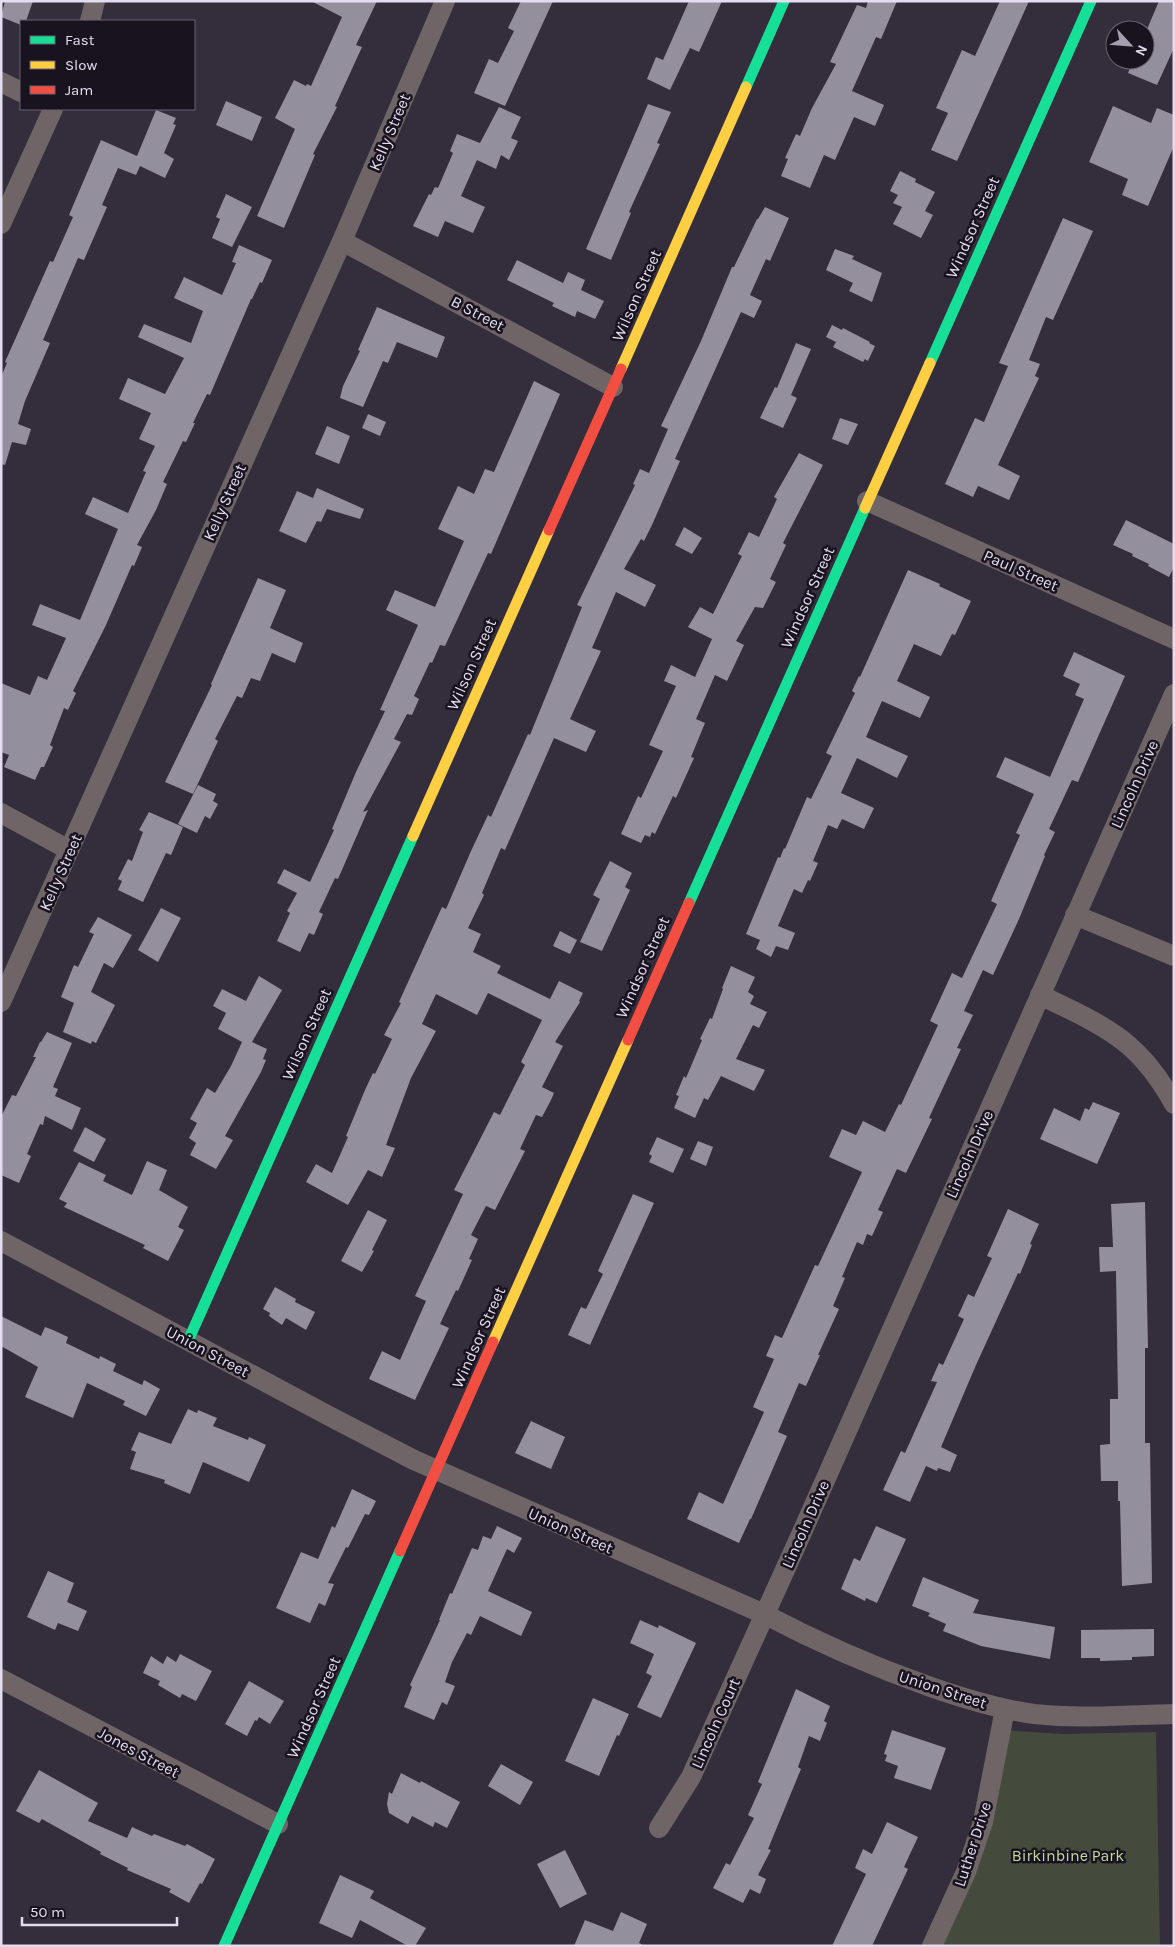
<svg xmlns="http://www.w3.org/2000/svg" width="1175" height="1947" font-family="Karla,sans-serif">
	<rect width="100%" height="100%" fill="#332d3c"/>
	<!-- green -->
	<path fill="#454b3c" d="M1002,1730l61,4 93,-2 4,214h-224z"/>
	<!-- building -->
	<g fill="#948f9c">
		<path d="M5,1h28l-7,20h-5v4l-20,-8z"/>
		<path d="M311,1h66l-21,44 6,2 -27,59 2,1 -24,47 2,1 -31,73 -27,-12 38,-87 -20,-11 19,-38 12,6 1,-2 4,2 31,-69z"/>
		<path d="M521,1h32l-48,105 -31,-13 15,-34 9,4 16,-32 -6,-3z"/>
		<path d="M689,1h33l-23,51 -9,-4 -20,42 -23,-11 9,-22 7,3z"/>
		<path d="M868,1h29l-16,38 -5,-2 -24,54 32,14 -9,21 -21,-9 -19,43 -11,-5 -14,33 -29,-12 7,-17 -3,-1 11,-24 4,2 12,-28 24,-44 -6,-2 27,-57 9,3z"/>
		<path d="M1000,1h29l-72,160 -26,-11 17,-37 -12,-5 26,-58 13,6z"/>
		<path d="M1159,1h15v47l-17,37 -29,-12 5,-13h12v-26z"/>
		<path d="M226,101l36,16 -10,24 -36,-16z"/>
		<path d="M648,104l23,8 -14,31 3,1 -31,68 2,1 -20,47 -25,-11z"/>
		<path d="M1113,106l38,17 6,-15 17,7v31l-26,60 -26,-11 6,-16 -39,-17z"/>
		<path d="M499,107l22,10 -10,21 7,3 -9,19 -8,-5 -5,14 -19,-9 -16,36 24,11 -12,26 -28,-12 -7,16 -25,-11 16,-32 2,1 4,-8 3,1 15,-35 -3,-2 7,-17 23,9z"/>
		<path d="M156,110l20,8 -3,6 3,1 -12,28 10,6 -9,19 -25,-12 -4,9 -18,-7 -16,37 5,2 -23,53 -6,-2 -35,82 7,3 -25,58 -7,23 13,5 -5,16 -14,-3 -7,23 -4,-1v-87l6,-14 -2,-1 45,-101 3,1 20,-45 -4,-2 32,-75 36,16z"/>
		<path d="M900,171l16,8 -1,3 20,10 -10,19 8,4 -12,23 -28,-14 9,-17 -9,-4 5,-8 -8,-4z"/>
		<path d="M226,194l26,13 -20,40 -20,-9 8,-19 -4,-2z"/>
		<path d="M765,207l24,11 -19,43 -4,-2 -16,36 12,6 -8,17 -13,-6 -66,147 5,2 -28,64 -8,16 -3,-2 -17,30 32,16 -11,22 -29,-15 -24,56 9,3 -31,68 26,12 -10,21 -32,-14 -49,112 -4,-2 -19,45 2,2 -16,33 13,6 -8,18 28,14 -4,7 53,26 9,-18 24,12 -4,8 1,1 -25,40 8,4 -21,41 12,6 -3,7 -9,17 -6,-2 -16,34 5,2 -30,59 -9,-4 -15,29 7,4 -9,20 3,1 -14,31 -2,-1 -16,34 9,4 -34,72 -46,-21 13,-28 18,9 26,-59 -11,-5 48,-102 -9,-4 40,-78 6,3 25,-50 -4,-3 21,-42 -54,-27 -11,22 -41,-21 -14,30 14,7 -25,47 -25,67 9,3 -13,29 -14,-7 -20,35 -42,-23 10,-18 16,9 16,-36 -2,-1 19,-46 8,-17 2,1 17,-35 -8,-4 17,-32 -2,-1 43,-95 4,2 25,-58 17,-36 3,2 37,-83 2,1 52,-128 -5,-2 58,-120 -2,-1 7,-15 9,4 19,-44 -7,-3 40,-85 31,-74h2l23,-48h1z"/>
		<path d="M1063,218l30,13 -40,89 -7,-3 -17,43 11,4 -5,12 4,2 -41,87 22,11 -11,24 -31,-14 -5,11 -28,-13 30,-66 9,4 24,-56 -9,-3z"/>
		<path d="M239,245l33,15 -10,23 -2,-1 -8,17h-1l-41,96 -3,-1 -14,29h2l-9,19 -3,-1 -20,41 4,2 -11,26 -19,35 5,2 -8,19 -2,-1 -26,60 -33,66 3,2 -8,17 -4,-2 -14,37 3,2 -9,20h-3l-6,13 -31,-13 5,-12 -8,-3v-69l29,12 8,-19 9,4 19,-42 -34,-13 8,-21 40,16 38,-91 -33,-15 8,-17 35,16 18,-41 -3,-1 12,-25 -16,-7 12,-26 -32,-14 9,-21 37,16 19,-36 -46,-21 6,-13 47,19 12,-32 -29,-13 10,-21 38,18 14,-32 -4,-1z"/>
		<path d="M835,249l19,7 -2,3 30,14 -10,29 -23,-11 4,-8 -27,-13z"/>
		<path d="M517,260l46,23 5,-11 17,8 -4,10 23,11 -9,18 -18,-8 -2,6 -23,-11 2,-3 -47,-23z"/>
		<path d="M377,307l68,30 -8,21 -40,-16 -9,21 -5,-2 -20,46 -23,-9 3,-12 17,-35 -2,-1z"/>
		<path d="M832,325l10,5 1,-2 27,14 -1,1 6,3 -7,15 -3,-2 -2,3 -30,-15 3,-5 -10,-5z"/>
		<path d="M796,343l15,6 -20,46 6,3 -14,30 -23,-10 15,-31 2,1z"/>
		<path d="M534,381l26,13 -69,160 -3,-1 -43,93 -5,-1 -8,18 -2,-1 -16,34 5,3 -7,16 -5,-1 -13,25 7,3 -38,70 5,-2 -30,69 -3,-1 -16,34 4,2 -9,21 -5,-2 -9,19 -23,-11 13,-28 -3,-2 10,-18 -20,-10 7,-14 26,13 24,-52 -2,-1 24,-57 29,-61 -5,-1 38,-85 -32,-15 9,-20 40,17 29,-66 -26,-12 20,-43 16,8 11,-25 9,3z"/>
		<path d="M368,414l18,8 -6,14 -18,-8z"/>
		<path d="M840,418l18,6 -10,21 -16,-6z"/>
		<path d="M327,426l23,10 -11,28 -24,-10z"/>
		<path d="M799,453l24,12 -40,78 3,2 -16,34 6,3 -13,26 -8,-1 -19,34 8,4 -17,36 -12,-6 -19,44 9,4 -14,34 3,1 -18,40 -3,-2 -18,38 -3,-2 -2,5 -5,-2 -4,8 -20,-9 17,-38 3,2 22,-47 -14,-6 27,-59 -12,-5 7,-16 24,12 17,-38 -24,-12 12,-20 13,7 29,-58 -4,-2 11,-22 10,5 18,-38 -3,-2z"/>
		<path d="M317,488l47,21 -4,10 -33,-10 -6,13 -4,-1 -11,22 -27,-12 18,-40 16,7z"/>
		<path d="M1126,520l48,24v23l-5,10 -21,-11 1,-2 -17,-8 1,-2 -20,-9z"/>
		<path d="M684,527l18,11 -10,16 -17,-9z"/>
		<path d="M908,570l32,14 -1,2 32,15 -16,34 -3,-1 -11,22 -27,-12 -17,37 33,16 -10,21 -38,-17 -16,36 42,19 -11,22 -40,-20 -16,35 33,15 -10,21 -22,-10 -5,10 -9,-4 -15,36 5,2 -8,18 -2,-1 -6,13 -8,-4 -16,37 17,7 -7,17 -12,-4 -5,11 -15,-8 4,-9 -14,-6 32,-77 2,1 4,-10 1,1 22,-52 4,2 21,-43 -6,-3 29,-60 -3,-2 7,-15 1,1z"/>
		<path d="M258,578l28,12 -16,38 33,15 -8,20 -23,-10 -12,28 -9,-3 -9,20 -5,-2 -22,43 3,2 -25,53 -28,-12 47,-97 -1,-1z"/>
		<path d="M1074,652l51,24 -47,106 -6,-2 -23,49 6,3 -11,23 1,1 -26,63 -26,56 -10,-5 -19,41 9,4 -16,33 4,1 -32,69 3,1 -26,54 -9,-4 -19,41 5,2 -11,24 -5,-2 -4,11 -6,-3 -15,35 3,1 -12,28 6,3 -21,46h2l-14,31 -7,-3 -21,49 9,4 -36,83h-1l-11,24 -52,-24 12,-27 24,12 41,-92 -11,-5 21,-48 -8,-3 9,-21 7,3 33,-73 3,1 44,-94 -33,-15 13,-28 14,6 7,-14 22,11 14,-28 2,1 37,-80 -8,-4 22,-48 10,5 35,-74 -6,-3 29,-66 -4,-2 18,-39 -38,-17 9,-20 45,20 34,-78 -9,-4 5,-11 -17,-8z"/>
		<path d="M198,785l18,9 -3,7 5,3 -8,15 -5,-3 -8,17 -19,-9z"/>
		<path d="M149,812l34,15 -12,28 -5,-2 -23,49 -25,-12 4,-9 -4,-2 10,-20 4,2 11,-29 -4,-2z"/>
		<path d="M610,861l22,12 -7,14 5,3 -28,61 -22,-9 20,-43 -7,-4z"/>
		<path d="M161,908l20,10 -23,44 -20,-12z"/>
		<path d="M98,917l34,18 -19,33 -9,-5 -13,29 24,13 -19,38 -4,-2 -1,3 -28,-12 11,-29 -13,-6 13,-32 4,2 16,-33 -5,-2z"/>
		<path d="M560,931l17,9 -7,14 -17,-8z"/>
		<path d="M731,966l24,11 -7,15 6,4 -4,8 17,8 -8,16 -6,-3 -17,34 29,11 -11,21 -33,-15 -13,24 -4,-2 -9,20 -21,-10 5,-12 -3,-1 8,-19 2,2 16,-38 -2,-1 10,-21 2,1 11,-30 -1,-1z"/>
		<path d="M259,976l23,14 -30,52 15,7 -4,10 3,1 -5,12 -36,64 8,4 -17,29 -26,-14 6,-12 -7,-5 8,-15 -7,-4 17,-31 8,5 16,-27 11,-24 -24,-13 8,-16 -13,-7 9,-17 24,12z"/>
		<path d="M47,1032l25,11 -19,44 5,2 -3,7 26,12 -9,22 -27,-14 -2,9 -3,-1 -13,30 4,2 -12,27 -18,-8v-58l11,-22 4,1 20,-39h-3l7,-15h1z"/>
		<path d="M1093,1102l27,11 -23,51 -57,-25 14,-31 26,13 5,-13 4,2z"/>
		<path d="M85,1127l21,12 -12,23 -21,-11z"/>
		<path d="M657,1137l27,12 -11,24 -24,-11 3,-6 -3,-2z"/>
		<path d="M698,1141l15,6 -7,19 -16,-7z"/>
		<path d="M147,1161l20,9 -8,20 29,17 -10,20 6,3 -16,31 -25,-13 2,-3 -81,-38 3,-4 -8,-4 20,-37 27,13 -3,6 29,14z"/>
		<path d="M633,1194l21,9 -64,142 -22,-10 13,-28 5,2 17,-35 -5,-3z"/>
		<path d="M1145,1202l3,146h-3v95h5l2,140 -30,3 -2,-85h-2v-20h-17l-1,-36 10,-1v-45h8l-2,-128 -16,1 -1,-25h14l-2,-43z"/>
		<path d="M1008,1209l31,15 -9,20 2,1 -12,29 -2,-1 -42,92 -35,82 16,8 -7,17 -12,-4 -1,3 -11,-5 -16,36 -27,-12 18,-39 4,2 32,-71 -6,-1 8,-18 4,2 21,-46 -6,-3 10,-22 6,3 18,-39 -5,-2z"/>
		<path d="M368,1210l19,10 -15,30 2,1 -12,21 -21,-11z"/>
		<path d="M275,1287l21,12 -1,3 20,10 -9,18 -20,-12 -4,7 -13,-9 1,-3 -7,-4z"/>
		<path d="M1,1316l40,20 4,-9 8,3 15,7 -2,6 33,16 1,-3 16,8 -3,7 29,14 2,-5 16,9 -14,27 -23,-11 2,-4 -38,-18 -14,35 -48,-21 13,-30 -37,-21z"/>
		<path d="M188,1409l9,4 1,-3 19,8 -4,8 35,14 1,-3 17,8 -17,37 -46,-20 -13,32 -26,-11 1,-3 -35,-11 6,-17 -5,-2 8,-18 32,12z"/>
		<path d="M531,1421l34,16 -14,32 -36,-16z"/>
		<path d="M352,1489l24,12 -7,14 -4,-1 -17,34 -2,-1 -18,36 6,1 -9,22 -6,-3 -9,20 -34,-15 25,-56 17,7 14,-33 3,2z"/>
		<path d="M497,1526l25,12 -8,15 -7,-4 -19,42 44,21 -11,24 -41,-20 -9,19 -4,-2 -15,29 -7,20 10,4 -8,19 -5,-3 -8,18 -30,-13 8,-20 -2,-2 30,-65h-1l11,-27 2,1 20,-46 6,2 5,-14 8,3z"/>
		<path d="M876,1526l30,13 -29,64 -11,-5 -1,3 -24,-12 13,-31 6,3z"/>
		<path d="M48,1571l26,12 -7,19 20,9 -9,20 -20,-8 -3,7 -28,-13z"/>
		<path d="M923,1577l56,23 -6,13 82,14 -5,32 -69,-13 -38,-15 3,-7 -18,-8 2,-3 -18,-7z"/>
		<path d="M640,1620l18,8 1,-3 37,18 -35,75 -24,-11 15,-31 -6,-3 8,-19 -24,-11z"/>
		<path d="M1154,1629v27l-22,1v3l-32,1v-3h-19v-28z"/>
		<path d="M180,1654l32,17 -16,30 -14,-7 -2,4 -22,-13 2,-4 -17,-8 8,-17 12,8 4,-8 9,6z"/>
		<path d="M249,1681l35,20 -14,23 -11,-7 -2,4 -2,-1 -8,16 -22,-12z"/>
		<path d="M796,1689l34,17 -6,15 3,2 -7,18 -11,-5 -11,31 3,2 -33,80 3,1 -13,25 8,4 -6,15 -10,-5 -7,14 -30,-15 13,-25 4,2 24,-47 -6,-3 14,-31 -4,-2z"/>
		<path d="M593,1698l36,16 -10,22 -2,-1 -18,41 -34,-15z"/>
		<path d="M892,1730l54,18 -15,42 -37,-12 4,-12 -13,-5 2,-6 -3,-1z"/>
		<path d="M501,1764l32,18 -13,23 -32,-19z"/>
		<path d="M39,1770l59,33 -10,18 39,17 5,-11 20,9 2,-2 31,12 2,-2 28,15 -13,25 -2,-1 -11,20 -20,-11 2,-3 -44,-19 1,-2 -28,-14 1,-2 -59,-33 -3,4 -23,-12z"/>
		<path d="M401,1773l19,10 1,-2 39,21 -13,26 -12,-6 -2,5 -21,-11 -4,8 -19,-11 -2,-9 2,-12 3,2z"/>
		<path d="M887,1822l31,15 -14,30 4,2 -36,77h-40l34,-72 -11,-6 8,-19 9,5z"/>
		<path d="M565,1850l22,44 -27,14 -23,-44z"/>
		<path d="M340,1875l34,16 -4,7 56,30 -11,18h-7l-48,-26 -8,18 -33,-15z"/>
		<path d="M621,1912l26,12 -8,19 6,3h-71l11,-26 28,11z"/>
	</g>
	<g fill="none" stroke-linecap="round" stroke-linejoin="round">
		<!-- street -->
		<g stroke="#6f6466" stroke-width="20">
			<path d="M90,21l5,-20"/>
			<path d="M1,82l20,10"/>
			<path d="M1,224l52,-115"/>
			<path d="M342,241l271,146"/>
			<path d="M867,501l307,138"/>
			<path d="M1,813l68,37"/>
			<path d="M1075,915l99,41"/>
			<path d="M1040,995c27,13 65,30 87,49 19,16 35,38 47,60"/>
			<path d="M1,1002l341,-761 103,-240"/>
			<path d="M1,1241l330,176 83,43 350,154c53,28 108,52 164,72 34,12 69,23 106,28 46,5 93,1 140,0"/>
			<path d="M1,1679l277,145"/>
			<path d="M659,1828l32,-51 108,-238 375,-845"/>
			<path d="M932,1946l34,-74 17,-50 22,-113"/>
		</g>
		<!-- fast -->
		<g stroke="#16e098" stroke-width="11">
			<path d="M746,87l38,-86"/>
			<path d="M930,363l161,-362"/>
			<path d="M689,903l176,-395"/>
			<path d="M188,1341l225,-505"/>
			<path d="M224,1946l176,-395"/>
		</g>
		<!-- slow -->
		<g stroke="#ffcf43" stroke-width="11">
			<path d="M621,369l125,-282"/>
			<path d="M865,508l65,-145"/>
			<path d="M413,836l136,-306"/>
			<path d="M493,1342l135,-302"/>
		</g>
		<!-- jam -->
		<g stroke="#f24e42" stroke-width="11">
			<path d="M549,530l72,-161"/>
			<path d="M628,1040l61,-137"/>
			<path d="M400,1551l93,-209"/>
		</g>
	</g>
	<g text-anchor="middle" stroke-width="5" stroke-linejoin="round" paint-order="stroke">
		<!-- street labels -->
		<g font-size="16" fill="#e3ddef" stroke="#18131f">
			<text transform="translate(389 132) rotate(-67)" y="6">Kelly Street</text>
			<text transform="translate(972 227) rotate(-66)" y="6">Windsor Street</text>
			<text transform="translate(636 295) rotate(-66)" y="6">Wilson Street</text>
			<text transform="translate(478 313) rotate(28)" y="6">B Street</text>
			<text transform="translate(224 502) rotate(-66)" y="6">Kelly Street</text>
			<text transform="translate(1021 570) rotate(24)" y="6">Paul Street</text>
			<text transform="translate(807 597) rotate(-66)" y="6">Windsor Street</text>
			<text transform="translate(471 664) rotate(-66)" y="6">Wilson Street</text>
			<text transform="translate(1134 784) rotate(-66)" y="6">Lincoln Drive</text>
			<text transform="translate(60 872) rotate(-66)" y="6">Kelly Street</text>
			<text transform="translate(642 967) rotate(-66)" y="6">Windsor Street</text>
			<text transform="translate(306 1034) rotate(-66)" y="6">Wilson Street</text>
			<text transform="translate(969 1154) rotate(-66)" y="6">Lincoln Drive</text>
			<text transform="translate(478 1337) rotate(-66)" y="6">Windsor Street</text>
			<text transform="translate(208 1351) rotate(28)" y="6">Union Street</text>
			<text transform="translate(805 1524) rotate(-66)" y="6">Lincoln Drive</text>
			<text transform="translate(571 1530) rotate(24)" y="6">Union Street</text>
			<text transform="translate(943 1689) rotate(18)" y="6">Union Street</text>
			<text transform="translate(313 1707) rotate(-66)" y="6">Windsor Street</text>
			<text transform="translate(715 1723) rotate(-66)" y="6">Lincoln Court</text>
			<text transform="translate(139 1752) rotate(28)" y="6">Jones Street</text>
			<text transform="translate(972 1844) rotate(-72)" y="6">Luther Drive</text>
		</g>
		<!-- park labels -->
		<g font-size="16" fill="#c2d9a1" stroke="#18131f">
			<text x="1068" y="1861">Birkinbine Park</text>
		</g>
	</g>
	<!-- border -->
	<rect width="1175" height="1947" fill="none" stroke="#e3ddef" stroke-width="5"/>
	<!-- legend -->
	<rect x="20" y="20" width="175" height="90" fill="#18131f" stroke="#696472"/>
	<rect x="30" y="36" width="25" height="8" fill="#16e098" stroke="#696472"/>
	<text x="65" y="45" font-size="15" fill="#e3ddef">Fast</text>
	<rect x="30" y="61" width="25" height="8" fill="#ffcf43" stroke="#696472"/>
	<text x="65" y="70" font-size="15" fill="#e3ddef">Slow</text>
	<rect x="30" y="86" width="25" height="8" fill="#f24e42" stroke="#696472"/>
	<text x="65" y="95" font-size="15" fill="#e3ddef">Jam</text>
	<!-- north arrow -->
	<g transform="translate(1130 45) rotate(116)"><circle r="24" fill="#18131f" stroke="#696472"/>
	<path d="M0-4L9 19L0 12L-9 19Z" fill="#a59fb0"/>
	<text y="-8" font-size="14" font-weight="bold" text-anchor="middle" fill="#e3ddef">N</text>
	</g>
	<!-- scale -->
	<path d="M22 1917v8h155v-8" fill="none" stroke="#e3ddef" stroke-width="2.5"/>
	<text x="30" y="1917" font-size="15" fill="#e3ddef" stroke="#18131f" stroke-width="4" paint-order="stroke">50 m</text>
</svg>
